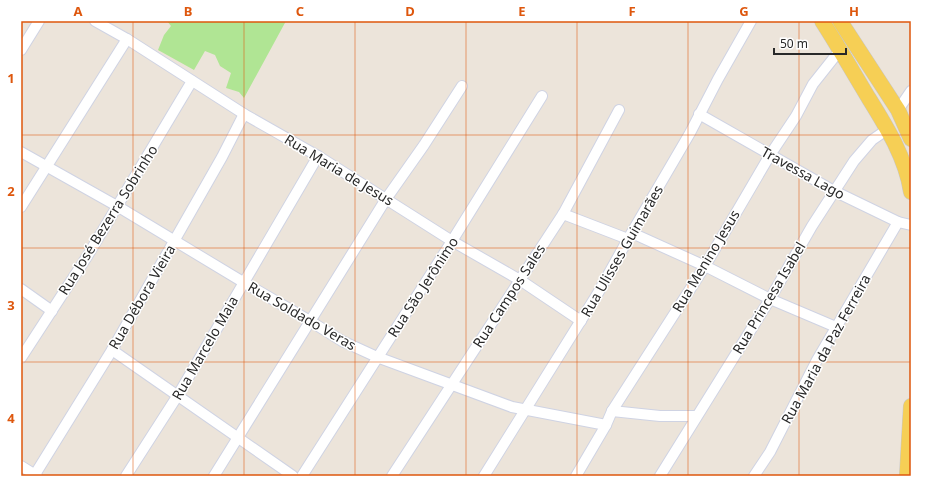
<svg xmlns="http://www.w3.org/2000/svg" width="932" height="497" font-family="'Noto Sans',sans-serif">
	<rect width="100%" height="100%" fill="#ece4da"/>
	<!-- green -->
	<path fill="#b0e594" d="M167,21h119l-42,77 -5,-6 -13,-4 5,-15 -11,-7 -5,-11 -10,-4 -11,19 -36,-20 6,-15 7,-9z"/>
	<g fill="none" stroke-linecap="round" stroke-linejoin="round">
		<defs>
			<g id="minor">
				<path d="M95,21l32,18 117,75 74,42 134,85 68,39 61,41"/>
				<path d="M21,50l18,-29"/>
				<path d="M898,110l13,-19"/>
				<path d="M699,114l135,77 64,31 13,3"/>
				<path d="M21,152l96,54 126,76 67,39 32,20 35,16 135,50 94,18"/>
				<path d="M21,207l106,-168"/>
				<path d="M563,214l65,25"/>
				<path d="M632,233l73,33 65,33 66,28"/>
				<path d="M21,289l31,22"/>
				<path d="M112,350l181,126"/>
				<path d="M21,358l67,-103 104,-174"/>
				<path d="M612,411l48,5h36"/>
				<path d="M21,466l16,10"/>
				<path d="M34,476l78,-126 110,-193 22,-43"/>
				<path d="M126,476l52,-81 140,-239"/>
				<path d="M214,476l172,-277 38,-54 38,-59"/>
				<path d="M302,476l150,-235 90,-145"/>
				<path d="M392,476l171,-262 56,-104"/>
				<path d="M484,476l114,-183 30,-54 62,-106 28,-54 33,-58"/>
				<path d="M576,476l30,-51 6,-14 93,-145 65,-111 26,-39 17,-32 27,-34"/>
				<path d="M660,476l110,-177 42,-73 42,-65 18,-21 16,-11"/>
				<path d="M754,476l16,-24 47,-92 81,-138"/>
			</g>
			<g id="primary">
				<path d="M822,21c16,25 31,51 46,76 18,29 38,61 43,95"/>
				<path d="M840,21l58,89 13,29"/>
				<path d="M907,476l4,-70"/>
			</g>
		</defs>
		<!-- minor casing -->
		<use href="#minor" stroke="#cfd3e3" stroke-width="12"/>
		<!-- primary casing -->
		<use href="#primary" stroke="#c7c7c7" stroke-width="16"/>
		<!-- minor -->
		<use href="#minor" stroke="#fff" stroke-width="10"/>
		<!-- primary -->
		<use href="#primary" stroke="#f6cf55" stroke-width="15"/>
	</g>
	<!-- grid -->
	<path fill="none" stroke="#de570d" stroke-width="1" stroke-opacity="0.55" d="M133,21v455M244,21v455M355,21v455M466,21v455M577,21v455M688,21v455M799,21v455M21,135h890M21,248h890M21,362h890"/>
	<g text-anchor="middle" stroke-width="3" stroke-linejoin="round" paint-order="stroke">
		<!-- street labels -->
		<g font-size="14" fill="#292929" stroke="#fff">
			<text transform="translate(339 170) rotate(31)" y="5">Rua Maria de Jesus</text>
			<text transform="translate(803 173) rotate(29)" y="5">Travessa Lago</text>
			<text transform="translate(108 220) rotate(-58)" y="5">Rua José Bezerra Sobrinho</text>
			<text transform="translate(622 251) rotate(-60)" y="5">Rua Ulisses Guimarães</text>
			<text transform="translate(706 261) rotate(-59)" y="5">Rua Menino Jesus</text>
			<text transform="translate(423 287) rotate(-57)" y="5">Rua São Jerônimo</text>
			<text transform="translate(509 296) rotate(-57)" y="5">Rua Campos Sales</text>
			<text transform="translate(142 297) rotate(-60)" y="5">Rua Débora Vieira</text>
			<text transform="translate(769 298) rotate(-59)" y="5">Rua Princesa Isabel</text>
			<text transform="translate(302 316) rotate(30)" y="5">Rua Soldado Veras</text>
			<text transform="translate(205 348) rotate(-60)" y="5">Rua Marcelo Maia</text>
			<text transform="translate(826 349) rotate(-61)" y="5">Rua Maria da Paz Ferreira</text>
		</g>
	</g>
	<!-- border -->
	<rect width="932" height="497" fill="none" stroke="#ffffff" stroke-width="44"/>
	<!-- scale -->
	<path d="M774 48v6h72v-6" fill="none" stroke="#292929" stroke-width="2"/>
	<text x="780" y="48" font-size="12" fill="#292929" stroke="#ffffff" stroke-width="3" paint-order="stroke">50 m</text>
	<rect x="22" y="22" width="888" height="453" fill="none" stroke="#de570d" stroke-width="1.5"/>
	<g font-size="13" text-anchor="middle" font-weight="bold" fill="#de570d">
		<text x="78" y="16">A</text>
		<text x="188" y="16">B</text>
		<text x="300" y="16">C</text>
		<text x="410" y="16">D</text>
		<text x="522" y="16">E</text>
		<text x="632" y="16">F</text>
		<text x="744" y="16">G</text>
		<text x="854" y="16">H</text>
		<text x="11" y="83">1</text>
		<text x="11" y="196">2</text>
		<text x="11" y="310">3</text>
		<text x="11" y="423">4</text>
	</g>
</svg>
